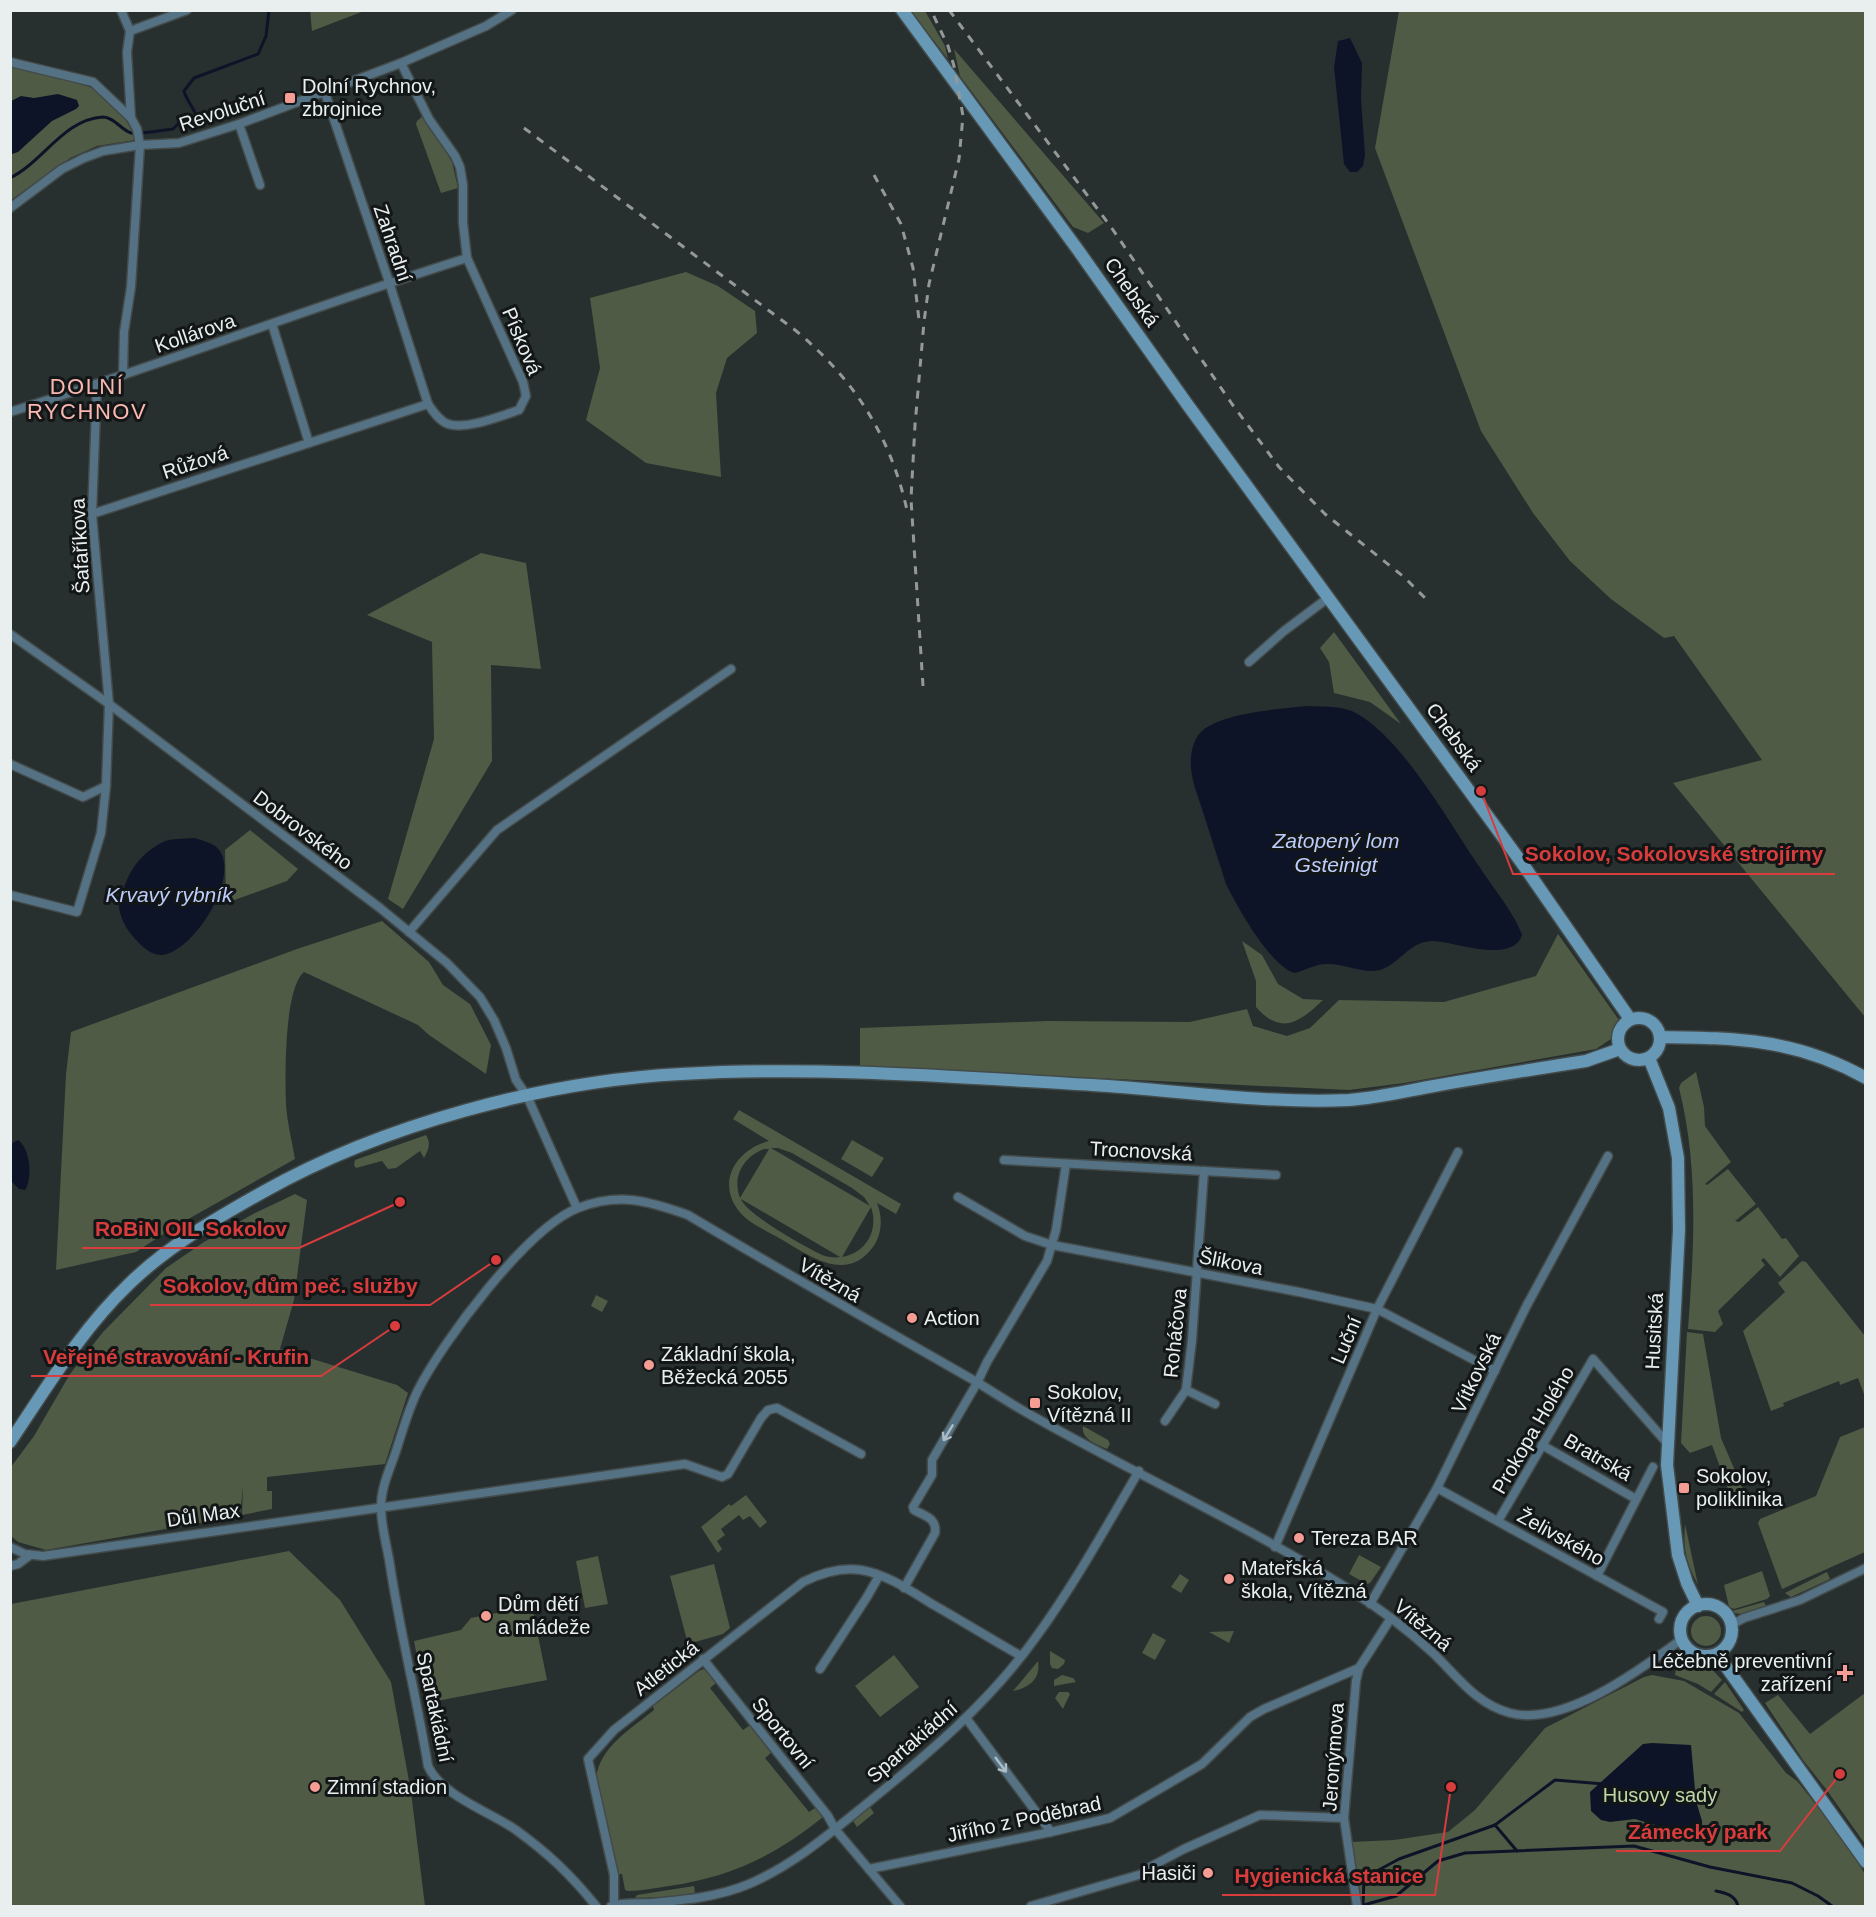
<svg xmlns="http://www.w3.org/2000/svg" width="1876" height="1917" font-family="Helvetica,sans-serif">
	<rect width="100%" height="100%" fill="#282f2f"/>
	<!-- green -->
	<g fill="#4f5b45" fill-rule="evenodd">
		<path d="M310,10h54v1l-52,20z"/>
		<path d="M911,11h14l20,35 3,13z"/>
		<path d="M1399,11h466v1006l-192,-234 89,-23 -88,-124 -10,2 -53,-39 -41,-38 -37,-48 -52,-82 -106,-283z"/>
		<path d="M954,49l150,174 -16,10 -15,-6 -113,-151z"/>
		<path d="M11,65l79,22c18,9 41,34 45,53l-38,6 -27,12 -59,42z"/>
		<path d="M424,115l28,47 6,26 -17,5 -25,-69 1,-3z"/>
		<path d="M686,272l32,14 37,25 2,22 -30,25 -11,35 5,84 -75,-14 -60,-43 14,-52 -10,-70z"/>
		<path d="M481,553l45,10 15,106 -50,-4 1,96 -89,148 -15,-10 46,-160 -2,-97 -65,-27z"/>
		<path d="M1334,632l67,92 -31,-22 -36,-9 -5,-31 -9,-14z"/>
		<path d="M250,830l48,39 -11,12 -61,22 -1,-53z"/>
		<path d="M382,921l47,41 14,23 27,19 21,41 -5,29 -57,-39 -11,-10 -114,-53c-20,17 -19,104 -18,132 1,18 6,37 9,55l-121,68 -38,25 -80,18 10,-196 5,-42 226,-83z"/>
		<path d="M1558,934l61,86 -8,19 -15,10 -192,34 -55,7 -489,-23v-39l188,-7 142,1 57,-13 6,17 34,10 23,-8 29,-28 105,2 92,-26z"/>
		<path d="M1242,941l20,14 16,29 25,15 20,1c-23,22 -42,36 -67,7v-26z"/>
		<path d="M1696,1072l8,35 1,19 26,36 -26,22 2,1 21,-16 28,35 -21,17 4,1 19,-15 24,32 4,-1 13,18 -19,21 -16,-19 -3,2 4,5 -47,46 5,13 -8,8 -27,-3c6,-80 11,-162 -9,-241l2,-5z"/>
		<path d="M739,1110l162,94 -5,10 -19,-11c6,15 5,31 -4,44 -27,37 -65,8 -94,-9 -14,-8 -31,-15 -41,-28 -22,-30 0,-61 31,-69l-36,-22zM771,1148h7l14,5 60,35 12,9 6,9zM764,1149h5l-29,49c-8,-21 3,-41 24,-49zM741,1199l99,58h1c-7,1 -13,0 -19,-2 -17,-8 -76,-41 -81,-56zM871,1207c8,23 -5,46 -29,50z"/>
		<path d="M426,1135c5,8 3,14 -2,23l-4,-7 -24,17 -8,1 -6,-8 -26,7 -2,-3 1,-5z"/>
		<path d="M852,1140l32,18 -12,19 -31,-18z"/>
		<path d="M295,1194l12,6 -13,100 -14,49 117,36 11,8 -23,71 -118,13v14h5v18l-30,6 1,-29 -3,30 -194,34 -28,-8 -7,-6v-69l23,-31 36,-62 33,-42 63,-64 38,-26 49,-28z"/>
		<path d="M1802,1261l4,1 59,74v61l-7,-19 -18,7 -1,-4 -56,22 1,3 -13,5 -28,-80 42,-39 -7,-9z"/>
		<path d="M596,1295l12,6 -6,11 -11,-6z"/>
		<path d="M1687,1332l16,2 18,104 24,56 -7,2 4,10 -10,-6 -20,-55 -22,8 -9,-10z"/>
		<path d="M1083,1426l25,14 2,4 -3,5c-10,-5 -26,-9 -24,-23z"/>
		<path d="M1865,1427v125l-83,37 -24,-66 2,-4 56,-23 24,-59z"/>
		<path d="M746,1495l21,27 -7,6 -10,-12 -7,4 -4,-5 -18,14 4,6 -8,6 5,8 -4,4 -17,-26 28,-23 2,2z"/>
		<path d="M1685,1524l13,61c-12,-23 -15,-36 -13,-61z"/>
		<path d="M289,1551l51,49 51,82 20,110 14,114h-414v-302z"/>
		<path d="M1359,1555l22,12 -11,16 -3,1 -18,-10z"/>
		<path d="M598,1556l10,48 -23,4 -9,-47z"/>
		<path d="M714,1564l16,64 -7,6 -35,10 -18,-68z"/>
		<path d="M1762,1571l8,25 -3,3 -33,10 -5,-2 -5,-22z"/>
		<path d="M1827,1572l3,7 -39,18 -6,-4z"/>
		<path d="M1180,1574l9,6 -8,13 -10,-6z"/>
		<path d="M1764,1602l2,4c-13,5 -27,13 -39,3l5,2z"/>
		<path d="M532,1606l15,74 -121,23 -12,-62 47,-11 10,-12z"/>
		<circle cx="1706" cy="1631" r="15"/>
		<path d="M1234,1631l-5,12 -20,-11z"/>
		<path d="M1153,1633l13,7 -11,20 -13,-7z"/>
		<path d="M1050,1651l15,9 -1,4 -6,5 -6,-1 -2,-4z"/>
		<path d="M1682,1654l24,9 16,17 -11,12 -13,-8 -23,-9 3,-20z"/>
		<path d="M894,1655l25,32 -39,30 -25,-31z"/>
		<path d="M1038,1661c3,18 -9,27 -25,30z"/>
		<path d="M704,1669l12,14 -6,5 33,42 7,-5 21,28 -6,5 44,54 6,-4 8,9c-48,39 -93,60 -154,69 -14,2 -28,5 -41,5l-3,-1 -3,-16h-4l-22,-95c3,-32 35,-50 58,-69l-1,-4 46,-35z"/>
		<path d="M1062,1675l11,3 3,4 -22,4v-6z"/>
		<path d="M1652,1675l32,6 55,32 47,60 11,8 46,57 22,36v32h-504l-10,-64 43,-2 54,-8 27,-22 70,-82 99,-51z"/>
		<path d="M1725,1682l19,28 -2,2 -28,-18z"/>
		<path d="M1059,1692h9l2,2 -7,15 -8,-11z"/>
		<path d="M1865,1693v151l-39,-55 -23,-29 -38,-57 13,-8 32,39z"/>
		<path d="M870,1807l4,6 -17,14 -4,-6z"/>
		<path d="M694,1886l1,7 -23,4 -37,1 2,-3z"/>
	</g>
	<!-- water -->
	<g fill="#0e1428">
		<path d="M1350,38l12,25 -1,36 4,56 -2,11 -6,6h-7l-6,-8 -10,-97 4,-26z"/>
		<path d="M58,94l19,6 2,6 -3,3 -24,12 -34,31 -6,2 -1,-53 10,-5 13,2z"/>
		<path d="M1306,706c15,1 36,-1 50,7 48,27 93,110 125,156 12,19 34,45 41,66 -9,30 -69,6 -90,6 -24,1 -32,23 -52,29 -16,4 -35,-6 -51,-6 -13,-1 -22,6 -35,9 -25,-9 -56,-65 -68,-89 -8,-25 -16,-50 -24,-75 -4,-13 -10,-27 -11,-41 -1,-11 1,-26 9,-35 18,-20 80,-24 106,-27z"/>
		<path d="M194,838c10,3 22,5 27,15 16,29 -28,99 -59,102 -10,0 -17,-6 -23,-12 -10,-10 -18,-21 -20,-36 0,-4 2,-9 3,-13 7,-24 18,-40 41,-52 8,-4 22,-3 31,-4z"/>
		<path d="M18,1140c12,8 15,38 7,50l-6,-1 -8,-8v-37z"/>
		<path d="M1652,1743l39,2 5,56 6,20v7l-6,6 -8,1 -53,-16 -25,3 -9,-2 -10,-9 -1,-19 53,-48z"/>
	</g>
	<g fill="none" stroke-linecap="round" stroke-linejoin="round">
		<!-- stream -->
		<g stroke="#0e1428" stroke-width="3">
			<path d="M10,178c33,-16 54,-59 93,-61 11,0 17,12 28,16 8,2 32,-3 42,-4l5,-5 19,-6c-3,-11 -10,-16 -13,-27l10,-13 64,-24 8,-18 3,-26"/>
			<path d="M1495,1825l60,-45 49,4"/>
			<path d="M1716,1891c10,2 19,4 22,15"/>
			<path d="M1363,1905l1,-27 35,-19 96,-34 22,26"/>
			<path d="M1360,1906l36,-10 42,-35 27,-8 169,-7 76,21 82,16 26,13 14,10"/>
		</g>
		<defs>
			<g id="street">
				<path d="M121,10l9,21 -3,21 4,66"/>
				<path d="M130,31l57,-21"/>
				<path d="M10,62l83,20 38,36 6,11 3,16 -9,142 -7,45 -1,43"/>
				<path d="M325,93l64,189 39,122c5,7 11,17 20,20 19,6 52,-8 71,-14l7,-14 -3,-14 -56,-124 -4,-35v-38l-3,-18 -5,-11 -26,-37 -28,-56"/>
				<path d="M239,124l21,61"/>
				<path d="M10,208l52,-39 22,-11 19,-7 37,-6 39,-2 60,-19 162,-61 85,-37 26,-16"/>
				<path d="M272,324l37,119"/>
				<path d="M10,412c154,-48 304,-106 457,-154"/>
				<path d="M92,514l336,-110"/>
				<path d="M10,634l99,70 271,204 67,55 33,34 14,23 12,28 10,32 11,16 50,112"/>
				<path d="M1249,662l35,-31 44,-33"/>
				<path d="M10,764l73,33 23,-11"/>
				<path d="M10,895l67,17 24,-79 5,-47 3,-82 -17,-190 5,-130"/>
				<path d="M409,932l88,-102 234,-161"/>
				<path d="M1004,1160l272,15"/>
				<path d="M958,1197l67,39 27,9 247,47 78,17 118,62"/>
				<path d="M1186,1390l29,14"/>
				<path d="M1165,1421l21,-31 6,-50 12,-169"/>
				<path d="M1542,1445l94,54"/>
				<path d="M1437,1488l226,124 -4,7"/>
				<path d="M1498,1521l95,-162 75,85"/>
				<path d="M10,1547l15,7 18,2 642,-92 37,13 6,-3 33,-56 7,-8 9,-2 84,46"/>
				<path d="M1275,1547l102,-238 81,-157"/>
				<path d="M10,1566l8,-2 12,-9"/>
				<path d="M1597,1576l56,-109"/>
				<path d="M904,1588l31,-55c2,-15 -10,-17 -21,-23l-1,-3 19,-32v-15l45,-77 10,-21 60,-101 9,-31 10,-66"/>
				<path d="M1370,1604l67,-116 90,-183 81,-149"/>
				<path d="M1731,1625l13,-7 56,-18 66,-32"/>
				<path d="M703,1659l125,157 7,13 65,77"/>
				<path d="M820,1669l47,-72 12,-21"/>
				<path d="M966,1718l85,114"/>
				<path d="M869,1869l182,-37 59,-14 92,-54 48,-47 14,-8 95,-41"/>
				<path d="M614,1905v-30l-26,-116 26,-29 189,-148c18,-9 37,-15 58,-12 25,4 50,21 71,34 30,17 59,35 89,52"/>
				<path d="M596,1906c-25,-31 -47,-52 -80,-76 -26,-18 -75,-35 -88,-64 -11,-67 -28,-134 -38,-201 -3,-19 -9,-39 -9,-58 0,-19 8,-36 14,-53 7,-21 13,-44 23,-64 25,-49 109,-162 160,-182 41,-16 71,-7 110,7 95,57 191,111 287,166 18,11 36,23 54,33 106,60 218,111 321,176 29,18 58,40 83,63 24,23 43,51 77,60 54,14 130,-43 172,-74"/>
				<path d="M611,1906c13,-4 27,-2 41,-3 33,-3 66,-6 97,-19 44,-19 79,-49 116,-79 62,-50 124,-102 171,-168 38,-52 70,-110 103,-166"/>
				<path d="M1031,1906l111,-32 8,-7 34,-18 76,-34 84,3"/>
				<path d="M1357,1906l-13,-88 12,-137 3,-13 32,-50"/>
			</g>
			<g id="secondary">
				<path d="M902,10l176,240 109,154 337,462 106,153"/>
				<circle cx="1639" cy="1039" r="21"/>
				<path d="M1660,1037c78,1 136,2 206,41"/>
				<path d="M1649,1058l20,50 9,50 1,72 -12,235 11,90 9,28 11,23"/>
				<path d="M10,1442c37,-55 71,-112 119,-158 39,-38 86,-65 134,-92 119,-67 281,-111 418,-118 137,-8 274,3 411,11 85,5 172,19 257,15 28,-2 57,-9 85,-14 50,-9 101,-17 152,-25l34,-12"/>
				<circle cx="1706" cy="1630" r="26"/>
				<path d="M1717,1654l149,208"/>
			</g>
		</defs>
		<!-- street casing -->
		<use href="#street" stroke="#434a4a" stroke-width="11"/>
		<!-- secondary casing -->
		<use href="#secondary" stroke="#434a4a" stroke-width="15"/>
		<!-- street -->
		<use href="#street" stroke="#547284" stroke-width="8"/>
		<!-- secondary -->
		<use href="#secondary" stroke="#6798b5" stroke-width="12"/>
		<!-- rail -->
		<g stroke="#939999" stroke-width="3" stroke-dasharray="8 8" stroke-linecap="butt">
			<path d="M949,10l162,217 121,177 47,63 46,47 79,63 22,22"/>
			<path d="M524,128l271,202c59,49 95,105 112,180"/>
			<path d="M874,175l27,49 12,44 6,52"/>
			<path d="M923,686l-12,-187 4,-74 9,-103 5,-38 30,-125 4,-43 -9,-50 -6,-20 -17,-36"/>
		</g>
	</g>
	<!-- one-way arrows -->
	<defs><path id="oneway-shaft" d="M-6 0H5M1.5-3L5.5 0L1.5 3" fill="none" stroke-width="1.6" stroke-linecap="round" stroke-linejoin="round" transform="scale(1.5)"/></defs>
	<g stroke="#adbcc4">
		<use href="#oneway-shaft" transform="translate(948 1433) rotate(121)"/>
		<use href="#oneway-shaft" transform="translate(1001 1765) rotate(53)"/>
	</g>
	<!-- markers -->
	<g fill="#f59c94" stroke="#131616" stroke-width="2">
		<rect x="284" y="92" width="12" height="12" rx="3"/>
		<circle cx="912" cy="1318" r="6"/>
		<circle cx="649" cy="1365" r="6"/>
		<rect x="1029" y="1397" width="12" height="12" rx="3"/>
		<rect x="1678" y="1482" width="12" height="12" rx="3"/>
		<circle cx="1299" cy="1538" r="6"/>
		<circle cx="1229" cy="1579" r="6"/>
		<circle cx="486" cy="1616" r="6"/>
		<path d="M1842 1664h6v6h6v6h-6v6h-6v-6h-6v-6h6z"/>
		<circle cx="315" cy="1787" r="6"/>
		<circle cx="1208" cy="1873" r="6"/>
	</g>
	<g text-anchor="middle" stroke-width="6" stroke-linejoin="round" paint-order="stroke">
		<!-- poi labels -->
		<g font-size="20" fill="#e9eeee" stroke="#131616" text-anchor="start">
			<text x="302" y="93">Dolní Rychnov,<tspan x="302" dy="23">zbrojnice</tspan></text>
			<text x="924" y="1325">Action</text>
			<text x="661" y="1361">Základní škola,<tspan x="661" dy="23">Běžecká 2055</tspan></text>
			<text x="1047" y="1399">Sokolov,<tspan x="1047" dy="23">Vítězná II</tspan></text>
			<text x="1696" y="1483">Sokolov,<tspan x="1696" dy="23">poliklinika</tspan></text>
			<text x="1311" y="1545">Tereza BAR</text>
			<text x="1241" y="1575">Mateřská<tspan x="1241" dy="23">škola, Vítězná</tspan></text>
			<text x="498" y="1611">Dům dětí<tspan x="498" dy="23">a mládeže</tspan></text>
			<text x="1832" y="1668" text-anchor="end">Léčebně preventivní<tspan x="1832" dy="23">zařízení</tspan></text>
			<text x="327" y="1794">Zimní stadion</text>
			<text x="1196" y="1880" text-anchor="end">Hasiči</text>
		</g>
		<!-- street labels -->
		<g font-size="20" fill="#e9eeee" stroke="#131616">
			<text transform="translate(222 111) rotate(-18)" y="7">Revoluční</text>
			<text transform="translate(393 243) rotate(71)" y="7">Zahradní</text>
			<text transform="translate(1132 292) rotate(55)" y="7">Chebská</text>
			<text transform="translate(195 333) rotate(-19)" y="7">Kollárova</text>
			<text transform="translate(522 341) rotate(67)" y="7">Písková</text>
			<text transform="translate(195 462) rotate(-18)" y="7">Růžová</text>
			<text transform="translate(80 546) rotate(-93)" y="7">Šafaříkova</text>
			<text transform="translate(1454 737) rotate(54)" y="7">Chebská</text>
			<text transform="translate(303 830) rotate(37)" y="7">Dobrovského</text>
			<text transform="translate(1141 1151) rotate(3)" y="7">Trocnovská</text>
			<text transform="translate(1231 1262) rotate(11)" y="7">Šlikova</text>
			<text transform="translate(830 1280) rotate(30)" y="7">Vítězná</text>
			<text transform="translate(1654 1331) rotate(-87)" y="7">Husitská</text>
			<text transform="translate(1175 1333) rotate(-84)" y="7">Roháčova</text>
			<text transform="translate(1346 1340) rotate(-67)" y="7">Luční</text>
			<text transform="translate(1476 1373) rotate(-64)" y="7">Vítkovská</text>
			<text transform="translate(1533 1430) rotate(-60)" y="7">Prokopa Holého</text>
			<text transform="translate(1598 1457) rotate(30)" y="7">Bratrská</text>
			<text transform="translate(203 1515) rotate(-8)" y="7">Důl Max</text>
			<text transform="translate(1561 1537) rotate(29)" y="7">Želivského</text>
			<text transform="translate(1423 1625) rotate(40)" y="7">Vítězná</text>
			<text transform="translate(666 1668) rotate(-38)" y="7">Atletická</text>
			<text transform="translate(435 1707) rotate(78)" y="7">Spartakiádní</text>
			<text transform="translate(783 1733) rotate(51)" y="7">Sportovní</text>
			<text transform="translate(912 1742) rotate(-41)" y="7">Spartakiádní</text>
			<text transform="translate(1333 1757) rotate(-86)" y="7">Jeronýmova</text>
			<text transform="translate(1024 1819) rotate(-12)" y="7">Jiřího z Poděbrad</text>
		</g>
		<!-- park labels -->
		<g font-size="20" fill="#bed7a6" stroke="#131616">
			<text x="1660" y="1802">Husovy sady</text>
		</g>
		<!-- water labels -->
		<g font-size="21" font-style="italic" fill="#bccdfd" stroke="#131616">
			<text x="1336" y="848">Zatopený lom<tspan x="1336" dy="24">Gsteinigt</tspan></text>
			<text x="169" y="902">Krvavý rybník</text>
		</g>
		<!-- quarter labels -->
		<g font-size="22" letter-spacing="1.5" fill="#fbb7b1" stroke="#131616">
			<text x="87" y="394">DOLNÍ<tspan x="87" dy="25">RYCHNOV</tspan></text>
		</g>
	</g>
	<!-- callouts -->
	<path fill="none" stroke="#d83c3c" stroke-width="2" d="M1481 791L1513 874H1835M400 1202L299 1248H82M496 1260L430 1305H150M395 1326L321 1376H31M1840 1774L1780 1851H1616M1451 1787L1435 1895H1222"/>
	<g fill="#d83c3c" stroke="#131616" stroke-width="2">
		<circle cx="1481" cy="791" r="6"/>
		<circle cx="400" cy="1202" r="6"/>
		<circle cx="496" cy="1260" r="6"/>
		<circle cx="395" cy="1326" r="6"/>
		<circle cx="1840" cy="1774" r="6"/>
		<circle cx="1451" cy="1787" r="6"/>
	</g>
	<g font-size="21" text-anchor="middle" font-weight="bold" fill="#d83c3c" stroke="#131616" stroke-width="6" stroke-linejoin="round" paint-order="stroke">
		<text x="1674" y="861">Sokolov, Sokolovské strojírny</text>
		<text x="191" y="1236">RoBiN OIL Sokolov</text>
		<text x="290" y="1293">Sokolov, dům peč. služby</text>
		<text x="176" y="1364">Veřejné stravování - Krufin</text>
		<text x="1698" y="1839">Zámecký park</text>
		<text x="1329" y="1883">Hygienická stanice</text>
	</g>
	<!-- border -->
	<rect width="1876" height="1917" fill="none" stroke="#e9eeee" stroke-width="24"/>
</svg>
